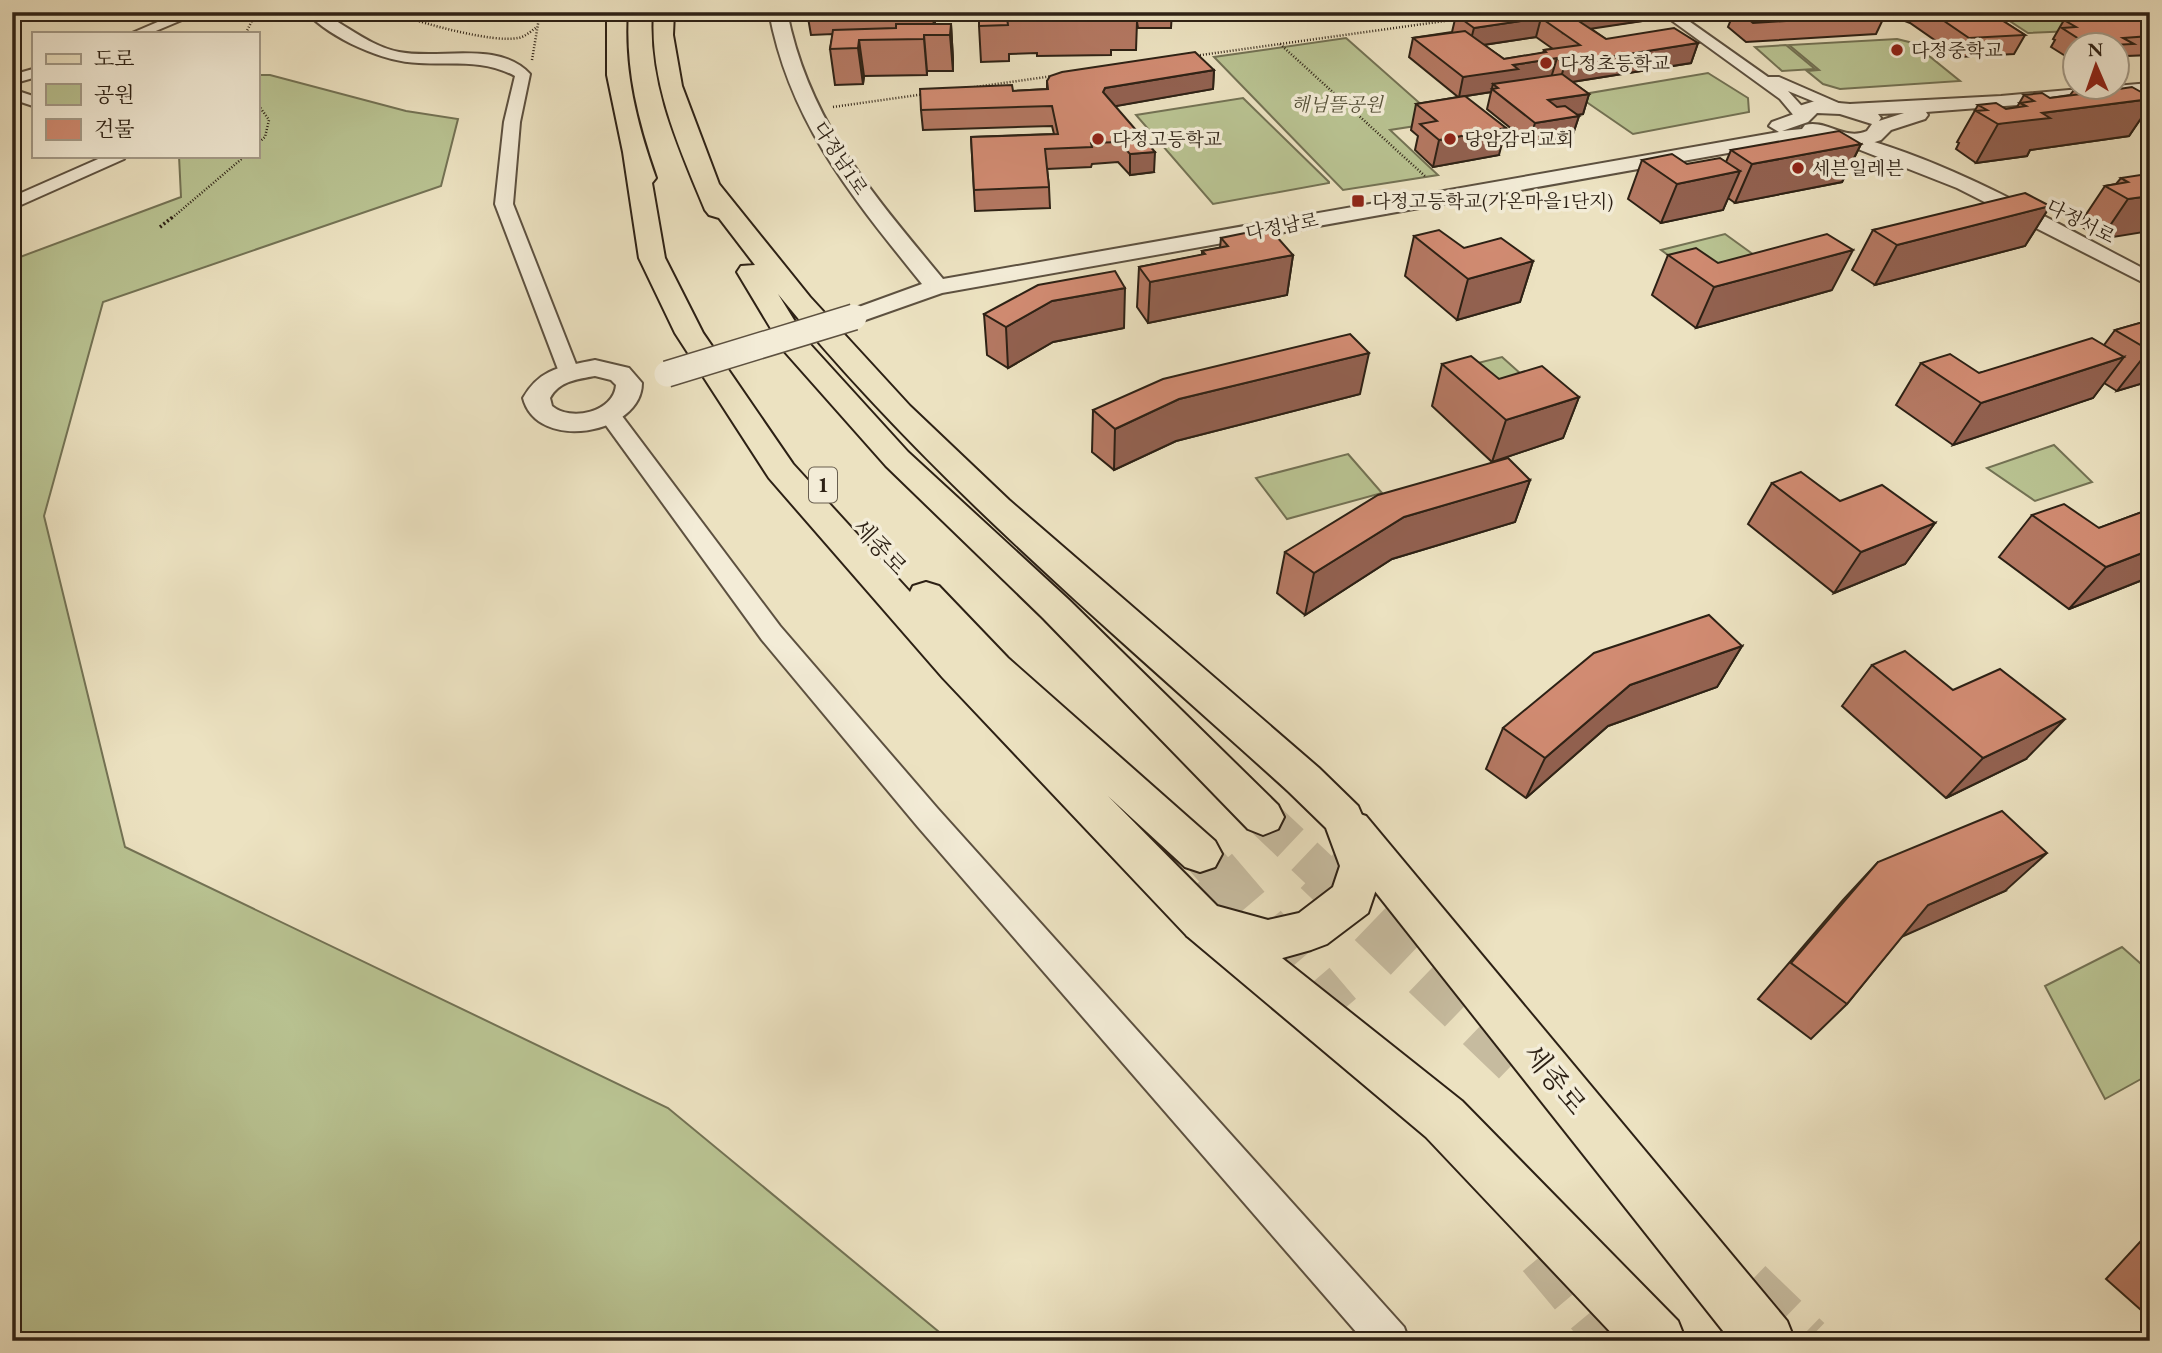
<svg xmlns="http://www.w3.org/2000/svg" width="2162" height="1353" font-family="'EB Garamond','Noto Serif KR',serif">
	<rect width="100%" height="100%" fill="#ece2c1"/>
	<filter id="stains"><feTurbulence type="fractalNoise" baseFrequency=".00286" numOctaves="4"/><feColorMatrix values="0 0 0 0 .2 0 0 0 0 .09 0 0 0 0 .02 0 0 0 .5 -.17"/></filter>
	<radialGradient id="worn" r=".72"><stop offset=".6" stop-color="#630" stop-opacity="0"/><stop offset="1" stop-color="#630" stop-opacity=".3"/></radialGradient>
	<!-- green -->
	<g fill="#b9c392" stroke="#737254" stroke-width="2">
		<path d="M1996,12h154v18l-4,-2 -118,5z"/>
		<path d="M1346,38l95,84 -51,8 48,45 -95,15 -129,-133z"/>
		<path d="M1897,39l16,4 47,38 -120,8 -17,-5 -16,-13 12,-1 -30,-25z"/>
		<path d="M1786,45l29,24 -33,2 -27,-24z"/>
		<path d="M1708,73l40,25 1,14 -116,22 -48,-33 5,-8z"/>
		<path d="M257,75h13l136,36 52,8 -17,67 -338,116 -59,214 81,331 543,261 282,233h-938v-1075l8,-9 161,-60 -2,-41h78z"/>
		<path d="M1243,98l86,84v1l-116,21 -77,-89z"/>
		<path d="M1725,234l29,21 -65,15 -28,-20z"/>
		<path d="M1502,357l19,17 -61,17 -19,-19z"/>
		<path d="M2054,445l38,37 -57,19 -48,-33z"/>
		<path d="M1348,454l34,39 -95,26 -31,-41z"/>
		<path d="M2122,947l28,25v102l-45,25 -60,-113z"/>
	</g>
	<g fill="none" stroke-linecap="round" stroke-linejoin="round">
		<!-- trunk-tunnel-far1 -->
		<g stroke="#c6bb9f" stroke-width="38" stroke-dasharray="38 19" stroke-linecap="butt">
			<path d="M1263,817l57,54"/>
			<path d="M1200,854l15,17"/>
		</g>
		<!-- trunk-tunnel -->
		<g stroke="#c6bb9f" stroke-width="50" stroke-dasharray="50 25" stroke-linecap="butt">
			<path d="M1213,870l124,145"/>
			<path d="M1318,870l205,197"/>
			<path d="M1542,1255l72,86"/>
			<path d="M1748,1284l59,57"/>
		</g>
		<defs>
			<g id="minor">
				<path d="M181,12h20l-50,21h-19z"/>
				<path d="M306,12c5,0 12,-1 17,0 6,2 13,9 18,12 18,11 37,24 58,28 41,8 100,-12 131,22l-10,48 -7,82 66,168 -3,4h-14l-3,-4 -64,-168 9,-82 11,-46c-32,-17 -61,-11 -96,-13 -36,-1 -87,-24 -113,-51z"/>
				<path d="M1660,12h16l92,65h11l71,31 -3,3h-10l-49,-20 21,23 -8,5 -6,-2 -15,-18z"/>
				<path d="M33,69v9l-21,6v-9z"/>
				<path d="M12,89l21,7v10l-21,-7z"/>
				<path d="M1846,134c107,27 207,88 304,138v14l-193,-98 -117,-46 -2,-3z"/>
				<path d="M105,156h21l-2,3 -112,50v-12z"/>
				<path d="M608,406l8,2 164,218 158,183 466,518 5,14h-45l-446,-514 -156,-187 -165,-227 3,-5z"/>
			</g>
			<g id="tertiary">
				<path d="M769,12h18c22,111 86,182 156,267l836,-147 -10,-6 3,-4 22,-8 5,-8 16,-5 35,3 151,-8 149,-13v12l-224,17 2,3 -3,4 -34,11 -10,10 -15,5 -18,1 -26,-6 -32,2 -848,151 -88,31 -9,-2 -3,-5 3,-5 77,-28c-69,-86 -132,-160 -153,-272zM1817,113l23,1 32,10 -5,7c-23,10 -41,-12 -62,-6l-3,4 -20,2 26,-9zM1904,113l-25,8 2,-3 -3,-4z"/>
				<path d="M595,360l34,8 13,15c0,51 -105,70 -119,15 18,-31 40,-31 72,-38zM595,376l16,4 5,5c-2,27 -45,37 -64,21l-2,-8c9,-17 28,-19 45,-22z"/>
			</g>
			<g id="primary">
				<path d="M1351,811l15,5 421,505 8,20h-64l-395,-499 -6,-13 6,-13z"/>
				<path d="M1203,902l16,6 243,193 216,220 8,20h-67l-193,-204 -239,-201 -7,-14 7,-14z"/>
			</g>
			<path id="trunk" d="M607,12h20c-4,58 10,112 29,166l-4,5 13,75 38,75 90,131 117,128 3,-6 13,-4 13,4 69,72 207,183 7,13 -7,13 -15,5 -15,-5 -77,-71 109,110 51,14 31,-7 34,-26 7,-21 -14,-38 -37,-36c-176,-160 -361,-313 -511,-498l29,47 101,111 161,148 209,205 6,12 -6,12 -15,6 -15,-6 -205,-211 -157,-152 -101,-114 -48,-80 4,-6 14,-1 -36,-47 -10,-3 -4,-5c-26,-63 -56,-128 -51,-198h20l-1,23 9,51 37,98 91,113 100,109 99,94 310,268 39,38 26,60 -16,47 -41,31 -16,6 -43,12 -81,-26 -244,-258 -174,-200 -94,-145 -36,-75 -16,-106 -16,-77z"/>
		</defs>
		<!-- minor casing -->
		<use href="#minor" stroke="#5d5140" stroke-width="4"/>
		<!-- tertiary casing -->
		<use href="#tertiary" stroke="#5d5140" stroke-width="4"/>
		<!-- primary casing -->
		<use href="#primary" stroke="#2d2115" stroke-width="4"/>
		<!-- trunk casing -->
		<use href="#trunk" stroke="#2d2115" stroke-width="4"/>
		<!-- path-far1 -->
		<g stroke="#2d2115" stroke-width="2.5" stroke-dasharray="1 2" stroke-linecap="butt">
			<path d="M402,12l-2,3c25,9 93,28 118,23 7,-1 13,-7 19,-11"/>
			<path d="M12,16l18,-4"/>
			<path d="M246,33l10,-21"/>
			<path d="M1280,44l146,133"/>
			<path d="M1194,56l265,-37"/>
			<path d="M532,60l8,-48"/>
			<path d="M968,88l85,-12"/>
			<path d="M257,103l12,17 -4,17 -8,7"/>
			<path d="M833,107l92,-13"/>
			<path d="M172,218l73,-62"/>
		</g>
		<!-- path -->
		<path stroke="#2d2115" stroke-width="3.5" stroke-dasharray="2 2.5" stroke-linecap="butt" d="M160,227l14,-11"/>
		<!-- minor -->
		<use href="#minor" fill="#f3ecd7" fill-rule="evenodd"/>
		<!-- tertiary -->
		<use href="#tertiary" fill="#f3ecd7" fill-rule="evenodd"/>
		<!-- primary -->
		<use href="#primary" fill="#ece2c1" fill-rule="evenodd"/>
		<!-- trunk -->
		<use href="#trunk" fill="#ece2c1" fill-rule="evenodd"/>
		<defs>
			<path id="tertiary-bridge" d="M667,374l187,-57"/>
		</defs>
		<!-- tertiary-bridge casing -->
		<use href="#tertiary-bridge" stroke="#5d5140" stroke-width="28" stroke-linecap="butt"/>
		<!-- tertiary-bridge -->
		<use href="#tertiary-bridge" stroke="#f3ecd7" stroke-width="25"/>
	</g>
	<!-- wall -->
	<g fill="#b47862" stroke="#2d2115" stroke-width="2" fill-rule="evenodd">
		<path d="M807,12h128v12h16l2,36v11h-26v4l-63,1 -1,8 -28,1 -5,-36 3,-15 -22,1z"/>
		<path d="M990,12h182l-1,16h-33l-1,-6 -1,28h-25v5l-74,1v-3l-28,1v7l-28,1 -2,-36 11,-11z"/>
		<path d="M1317,12h63l-62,1z"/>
		<path d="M1734,12h147l4,3 -9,19 -130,8 -18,-15z"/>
		<path d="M1882,12h107l36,23 -11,19 -55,3 -49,-34z"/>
		<path d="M1456,15l186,6 -52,7 16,11 92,4 -7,20 -119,19 17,12 -6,20 -6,1 2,1 -7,21 -43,6 -42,-34 4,-17 -25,4 33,59 -66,12 -18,-17 3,-14 -7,-6 5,-26 42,-7 -49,-40 4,-19 39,-6zM1536,37l17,12 -9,1 -1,3 -39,6 -20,-14z"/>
		<path d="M2150,16v39l-23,1 -5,8h-5v-18h-42v16l-24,-15 4,-7 -2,-1 11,-19z"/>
		<path d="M1214,70l-1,19 -98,17 39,66 -24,3 -12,-13 -26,2 -1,3 -44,2 2,18 1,21 -75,3 -4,-74 83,-3 -2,-8 -129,4 -2,-20 92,-19 34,-2v-8z"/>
		<path d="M2074,90l32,1 44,6v8l-21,31 -99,14 -3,6 -51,7 -20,-14 3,-6 -2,-1 21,-37 28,4 11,-2 7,-12 26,3 20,-3z"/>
		<path d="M1861,144l-19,38 -107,21 -7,-5 -5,12 -62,13 -33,-24 14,-39 45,4 39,-2 5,-12z"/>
		<path d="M2121,178l29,18 -49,43 -22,-14 26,-39 11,-2z"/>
		<path d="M2050,206l-25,40 -150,39 -23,-15 21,-40z"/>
		<path d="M1414,236l50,12 69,13 -13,41 -63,18 -52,-44z"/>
		<path d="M1221,238l72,17 -6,40 -139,28 -11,-16 2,-40 63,-12v-4l18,-3z"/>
		<path d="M1668,255l50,8 114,27 -136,38 -44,-33z"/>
		<path d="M984,314l140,14 -71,14 -45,26 -21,-13z"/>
		<path d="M2150,320v61l-33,10 -13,-8 -11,15 -140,47 -57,-40 25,-42 58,10 125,-28 11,-15z"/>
		<path d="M1442,364l57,15 80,18 -16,41 -71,24 -60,-56z"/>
		<path d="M1360,394l-184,47 -62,29 -22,-18 1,-42z"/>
		<path d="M1530,480l-15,42 -123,37 -87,56 -28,-22 8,-41z"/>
		<path d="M1772,483l68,18 95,22 -30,41 -71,29 -86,-69z"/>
		<path d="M2150,509v68l-81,32 -70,-52 33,-42 67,13z"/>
		<path d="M1742,646l-25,41 -109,39 -82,72 -40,-29 17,-41z"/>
		<path d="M1872,665l154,94 -80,39 -104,-92z"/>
		<path d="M1878,862l127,29 -103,45 -55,68 -36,35 -53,-40 85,-99z"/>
		<path d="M2150,1231v87l-44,-39z"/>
	</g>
	<!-- shaded-wall -->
	<g fill="#926150" stroke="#2d2115" stroke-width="2">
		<path d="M933,12h2v6l-1,12z"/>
		<path d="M1578,12h67l-3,9 -79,12 5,-19z"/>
		<path d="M1541,18l-5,19 -67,10 5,-19z"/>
		<path d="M951,24l2,36v11l-3,-36z"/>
		<path d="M924,35l3,36v4l-3,-36z"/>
		<path d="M859,40l5,36 -1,8 -5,-36z"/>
		<path d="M1698,43l-7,20 -132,21 6,-20z"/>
		<path d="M1557,58l-6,20 -53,10 -5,-4 -2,8 -32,5 4,-20 50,-12z"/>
		<path d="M1214,70l-1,19 -108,19 -2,-16 2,-4z"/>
		<path d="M1589,94l-6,20 -41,6 6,-20z"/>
		<path d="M2150,99v6l-21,31 -99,14 -3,6 -51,7 22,-39 44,-11z"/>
		<path d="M1579,116l-7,21 -43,6 6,-20z"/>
		<path d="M1506,128l-7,27 -66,12 6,-27z"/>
		<path d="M1861,144l-19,38 -107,21 17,-39z"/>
		<path d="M1155,152l-1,20 -24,3v-21z"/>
		<path d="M1740,171l-17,39 -62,13 16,-39z"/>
		<path d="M2150,196v35l-49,8 27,-40z"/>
		<path d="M2050,206l-25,40 -150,39 22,-40z"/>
		<path d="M1853,250l-21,40 -136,38 18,-41z"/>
		<path d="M1293,255l-6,40 -139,28 2,-41z"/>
		<path d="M1533,261l-13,41 -63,18 11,-41z"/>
		<path d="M1125,288l-1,40 -71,14 -45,26 -2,-41 46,-26z"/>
		<path d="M2149,350l1,31 -33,10z"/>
		<path d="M1369,353l-9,41 -184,47 -62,29 1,-41 64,-30z"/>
		<path d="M2124,357l-31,41 -140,47 28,-42z"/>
		<path d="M1579,397l-16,41 -71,24 14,-42z"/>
		<path d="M1530,480l-15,42 -123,37 -87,56 9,-42 90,-56z"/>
		<path d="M1935,523l-30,41 -71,29 27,-41z"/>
		<path d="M2150,550v27l-81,32 37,-42z"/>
		<path d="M1742,646l-25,41 -109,39 -82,72 19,-40 85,-73z"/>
		<path d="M2065,719l-39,40 -80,39 37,-40z"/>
		<path d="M2047,853l-42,38 -115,51 38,-37z"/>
	</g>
	<!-- building -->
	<g fill="#d18b72" stroke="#2d2115" stroke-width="2">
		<path d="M990,12h147v2l-26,1 1,4 -76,2v-4l-29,1 1,7 -29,1v-11h11z"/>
		<path d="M1477,12h101l-10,2 38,25 68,-11 24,15 -133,21 -8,-6 -44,7 5,4 -55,8 -50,-39 52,-7 39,28 42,-7 -2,-2 36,-5 -39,-27 -67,10 -18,-13z"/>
		<path d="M1740,12h141l4,3 -132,8z"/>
		<path d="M1931,12h58l36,23 -56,3z"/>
		<path d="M2150,16v20l-27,2 11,6 -44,2 -28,-18 14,-1 -12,-7z"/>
		<path d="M896,24h55l-1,11h-26v4l-65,1 -1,8 -28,1 3,-19 63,-2z"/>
		<path d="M1195,52l19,18 -109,18 -2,4 52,60 -25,2 -11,-12 -28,1 1,4 -47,2 4,38 -75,3 -3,-53 87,-3 -6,-28 -131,4 -1,-21 92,-4 1,6 35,-2 -1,-8 3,-5 12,-4z"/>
		<path d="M1562,74l27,20 -41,6 9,7 8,-1 14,10 -44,7 -43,-34 6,-1 -5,-4z"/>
		<path d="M2132,87l18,10v2l-108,14 8,5 -52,6 -22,-13 11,-1 -9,-5 18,-2 10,6 20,-3 -6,-3 14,-2 -10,-6 18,-2 8,5 32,-4 -8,-4 27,-2 5,3z"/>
		<path d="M1465,96l41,32 -67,12 -19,-16 17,-3 -21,-17z"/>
		<path d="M1839,131l22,13 -109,20 -21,-14z"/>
		<path d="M1672,154l15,10 33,-6 20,13 -63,13 -35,-24z"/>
		<path d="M2147,174l3,2v20l-22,3 -23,-13 23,-4 -7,-4z"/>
		<path d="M2025,193l25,13 -153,39 -24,-15z"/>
		<path d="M1269,228l24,27 -143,27 -11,-15 66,-13 -3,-3 26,-5 -7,-8z"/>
		<path d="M1439,230l25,18 37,-10 32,23 -65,18 -54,-43z"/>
		<path d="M1827,234l26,16 -139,37 -46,-32 28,-7 22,15z"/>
		<path d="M1115,271l10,17 -73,13 -46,26 -22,-13 54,-29z"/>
		<path d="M2150,320l-1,30 -34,-20z"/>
		<path d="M1350,334l19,19 -190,46 -64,30 -22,-19 70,-31z"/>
		<path d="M2092,338l32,19 -143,46 -60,-40 29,-9 29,19z"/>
		<path d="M1471,356l28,23 43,-13 37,31 -73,23 -64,-56z"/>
		<path d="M1508,458l22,22 -126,37 -90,56 -29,-21 93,-57z"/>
		<path d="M1801,472l39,29 42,-16 53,38 -74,29 -89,-69z"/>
		<path d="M2064,504l35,24 51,-19v41l-44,17 -74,-52z"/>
		<path d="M1709,615l33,31 -112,39 -85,73 -42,-30 91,-75z"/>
		<path d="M1905,651l48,39 47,-21 65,50 -82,39 -111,-93z"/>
		<path d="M2002,811l45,42 -119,52 -81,99 -56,-41 87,-101z"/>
	</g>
	<!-- markers -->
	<g fill="#8f2418" stroke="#f3ecd7" stroke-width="2.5">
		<circle cx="1897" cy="50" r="7"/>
		<circle cx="1546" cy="63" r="7"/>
		<circle cx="1098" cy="139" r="7"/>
		<circle cx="1450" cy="139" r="7"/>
		<circle cx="1798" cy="168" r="7"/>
		<rect x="1351" y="194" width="14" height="14" rx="3.5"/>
	</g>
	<g text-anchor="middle" stroke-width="7" stroke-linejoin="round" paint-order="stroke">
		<!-- far-poi labels -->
		<g font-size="19" fill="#2d2115" stroke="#f3ecd7" text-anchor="start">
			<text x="1911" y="57">다정중학교</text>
			<text x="1560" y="70">다정초등학교</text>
			<text x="1112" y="146">다정고등학교</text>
			<text x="1464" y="146">당암감리교회</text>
			<text x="1812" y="175">세븐일레븐</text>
			<text x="1372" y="208">다정고등학교(가온마을1단지)</text>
		</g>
		<!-- far-park labels -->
		<g font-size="19" font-style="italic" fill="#57523a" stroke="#f3ecd7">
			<text x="1337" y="111">해님뜰공원</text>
		</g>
		<!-- far-street labels -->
		<g font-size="19" fill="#2d2115" stroke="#f3ecd7">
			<text transform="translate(841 158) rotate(57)" y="7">다정남1로</text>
			<text transform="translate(2081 221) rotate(27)" y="7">다정서로</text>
			<text transform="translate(1282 226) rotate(-11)" y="7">다정남로</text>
		</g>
		<!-- shield labels -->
		<rect fill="#f3ecd7" stroke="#685e4f" stroke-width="2" x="809" y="467.5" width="28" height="35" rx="5"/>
		<g font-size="21" font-weight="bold" fill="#2d2115">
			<text x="823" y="492">1</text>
		</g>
		<!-- street labels -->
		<g font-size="23" fill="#2d2115" stroke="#f3ecd7">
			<text transform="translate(880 547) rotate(47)" y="8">세종로</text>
		</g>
		<!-- near-street labels -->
		<g font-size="28" fill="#2d2115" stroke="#f3ecd7">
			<text transform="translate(1555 1079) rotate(51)" y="10">세종로</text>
		</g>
	</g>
	<!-- margin -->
	<rect width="2162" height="1353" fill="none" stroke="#ece2c1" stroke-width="42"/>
	<rect x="14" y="14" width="2134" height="1325" fill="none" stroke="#2d2115" stroke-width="3.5"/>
	<rect x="21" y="21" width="2120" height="1311" fill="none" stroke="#2d2115" stroke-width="2"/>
	<!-- legend -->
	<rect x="32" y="32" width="228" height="126" fill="#f3ecd7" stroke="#a49b89" stroke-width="2"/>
	<rect x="46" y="54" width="35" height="10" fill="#ece2c1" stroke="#a49b89" stroke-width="2"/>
	<text x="94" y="66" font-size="21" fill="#2d2115">도로</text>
	<rect x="46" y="84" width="35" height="21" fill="#b9c392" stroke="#a49b89" stroke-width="2"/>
	<text x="94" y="102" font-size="21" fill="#2d2115">공원</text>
	<rect x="46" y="119" width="35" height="21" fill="#d18b72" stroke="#a49b89" stroke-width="2"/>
	<text x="94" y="136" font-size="21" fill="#2d2115">건물</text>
	<!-- north arrow -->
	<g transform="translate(2096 66) rotate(358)"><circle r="33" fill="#f3ecd7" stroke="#a49b89" stroke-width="2"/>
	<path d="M0-5L12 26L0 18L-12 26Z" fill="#8f2418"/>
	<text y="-10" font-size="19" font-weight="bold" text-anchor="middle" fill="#2d2115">N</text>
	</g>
	<rect width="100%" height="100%" filter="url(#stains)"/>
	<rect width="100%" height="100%" fill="url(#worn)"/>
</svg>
